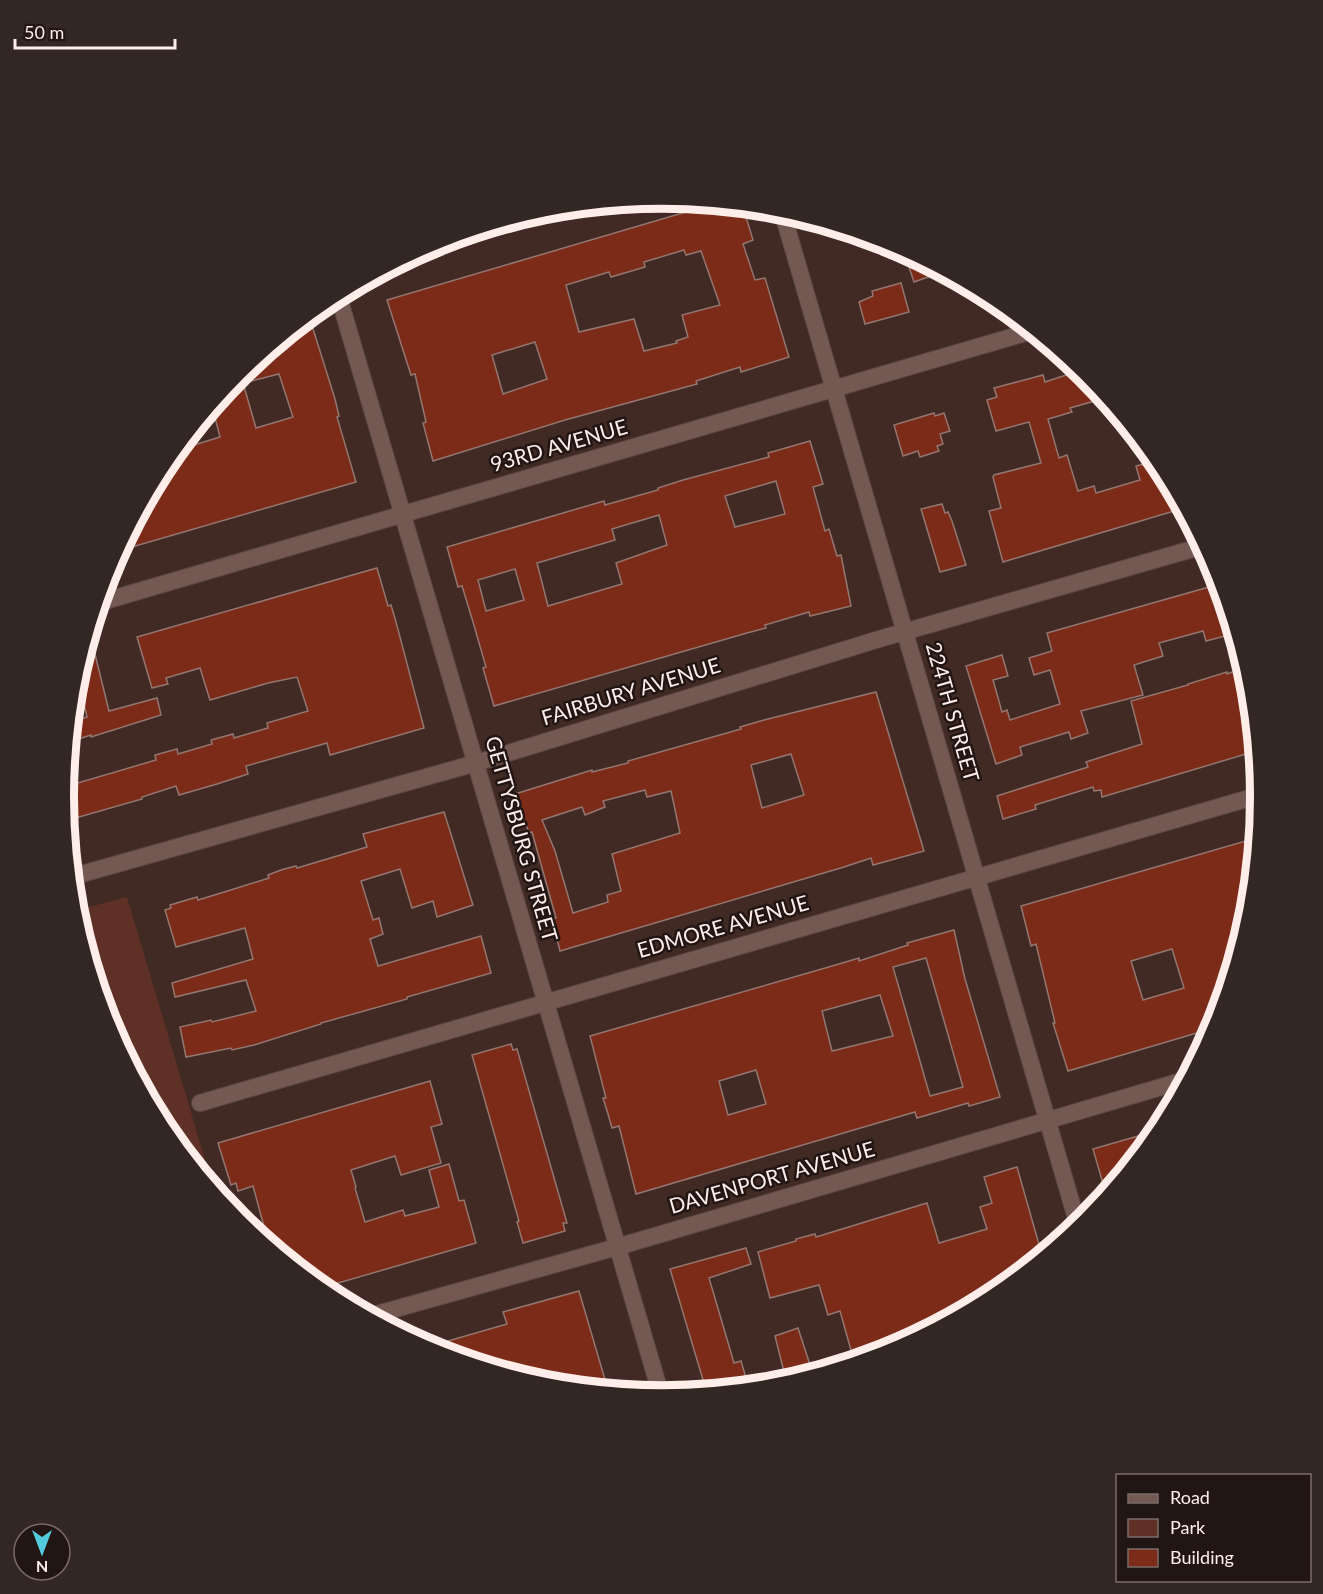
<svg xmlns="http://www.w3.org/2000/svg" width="1323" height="1594" font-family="Lato,sans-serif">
	<rect width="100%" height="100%" fill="#422a24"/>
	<!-- green -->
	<path fill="#5f3025" d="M127,897l87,293 -50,-61 -56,-103 -34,-113v-2z"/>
	<!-- building -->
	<g fill="#7c2b19" stroke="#937670" stroke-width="1.5" fill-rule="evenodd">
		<path d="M713,204l30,3 10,33 -10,4 12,36 10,-2 24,79 -48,15 -1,-5 -44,14 1,3 -132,36 -132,41 -10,-38 3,-1 -11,-48 -4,1 -24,-75zM684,250l2,5 15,-4 19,54 -38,10 6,22 -12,4 1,2 -33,8 -10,-32 -55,13 -13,-47 43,-13 2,5 34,-10 -1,-5zM535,342l12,37 -44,15 -11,-39z"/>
		<path d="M920,260l22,12 -28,10 -6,-18z"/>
		<path d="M901,283l8,29 -44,12 -6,-22 14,-6 -1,-5z"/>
		<path d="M309,316l26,83 4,17 -2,1 19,65 -238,69 46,-87 11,-13 45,-14 -8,-31 27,-32zM279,374l14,43 -37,11 -13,-45z"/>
		<path d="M1081,370l24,28 -35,10 2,4 -24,7 11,39 8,-3 11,36 16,-5 2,7 44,-13 -4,-14 20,-5 6,10 12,40 -171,51 -14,-51 12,-3 -8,-31 1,-2 47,-12 -12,-41 -33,9 -9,-31 10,-3 -3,-9 49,-13 2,7z"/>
		<path d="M934,413l1,3 9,-3 6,18 -10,3 3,10 -6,2 2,5 -19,6 -2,-6 -15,5 -9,-31z"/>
		<path d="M810,441l13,43 -10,3 12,44 4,-2 8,27 4,-1 10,51 -41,10 -1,-4 -44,13 1,3 -19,5 -253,73 -11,-38 3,-1 -13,-45 -11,-36 -4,1 -11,-40 157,-46 1,4 53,-15v-2l25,-8 86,-23 -1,-4zM776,481l9,33 -50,13 -10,-31zM659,515l8,30 -51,18 6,21 -74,22 -11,-43 78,-23 -3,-11zM515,569l9,31 -38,11 -8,-31z"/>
		<path d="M942,504l3,9 3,-1 4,9 14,44 -26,7 -19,-63z"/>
		<path d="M377,568l11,38 3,-1 5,17 28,106 -94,27 -3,-12 -81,23 2,8 -31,10 -38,11 -3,-9 -34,11v2l-77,22 -1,-34 92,-27 -1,-5 22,-6 1,5 34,-10 -1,-4 22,-6 1,4 34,-10 -1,-5 41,-12 -11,-34 -29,6 -58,17 -10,-32 -34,10 2,6 -16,4 -15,-51z"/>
		<path d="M1216,585l13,50 -23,6 -3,-10 -44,12 4,13 -29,9 9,30 -62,16 7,22 -17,6 -2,-7 -49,15 2,8 -26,9 -30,-98 36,-11 6,21 -15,4 9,32 5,-2 3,10 50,-16 -10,-34 -16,5 -5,-17 23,-7 -5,-18z"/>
		<path d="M95,654l14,57 48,-13 4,17 -70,22v-2l-13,4 -6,-17 15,-5 -10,-44 4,-15z"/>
		<path d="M1235,671l14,42 3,-1 4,39 -154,46 -1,-7 -7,1 -1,-4 -58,18 1,4 -33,10 -6,-23 3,-1 88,-28 -2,-5 56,-18 -11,-43 57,-16v-1l39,-12v2z"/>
		<path d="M876,692l48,159 -51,14 -2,-7 -27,9 -284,84 -8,-32 4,-1 -24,-86 -3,1 -14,-39 77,-24v2l36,-9v-2l113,-32 -1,-2 24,-7zM791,754l13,41 -42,13 -11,-43zM645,790l2,7 24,-6 9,42 -68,21 9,37 -14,4 1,7 -35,11 -18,-62 -13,-31 40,-13 3,8 20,-8 -2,-6z"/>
		<path d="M444,812l29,93 -36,12 -4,-16 -21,7 -12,-39 -39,12 12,39 6,-2 4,16 -13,5 8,27 103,-30 10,37 -84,24v2l-86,24v1l-67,21 -22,5 -1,-2 -45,9 -6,-30 31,-7 1,2 44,-11 -10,-31 -71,17 -3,-14 81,-24 -8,-31 -69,19 -11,-37 6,-2 -1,-3 27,-8 1,3 36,-11 35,-11 -1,-3 13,-5 15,-4 1,2 70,-21 -4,-13z"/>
		<path d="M1256,838l-8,76 -34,114 -146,43 -15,-48h2l-19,-79 -5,2 -10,-40zM1172,949l12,39 -41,12 -12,-39z"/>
		<path d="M954,930l11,49 35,118 -31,9 -1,-3 -51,15 -2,-6 -279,82 -17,-68 -7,2 -4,-14 -5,-16h3l-16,-62 249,-72 20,-6v3l49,-16 -1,-2zM926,958l37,129 -33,9 -37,-129zM880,995l13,41 -61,15 -10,-40zM756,1070l10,34 -38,11 -9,-34z"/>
		<path d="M511,1044l2,6 4,-1 50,174h-4l2,8 -42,12 -6,-21 2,-1 -47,-166z"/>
		<path d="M430,1081l12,43 -11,3 10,36 -40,12 -6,-19 -44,14 5,17 -1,1 10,34 38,-12 2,6 34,-9 -10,-37 20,-6 10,37 5,-1 12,43 -155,45 -52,-43 -16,-59 -15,5 -2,-8 -5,2 -13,-42z"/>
		<path d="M1159,1130l-34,41 -19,23 -13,-45z"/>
		<path d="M1017,1167l25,88 -48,40 -104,55 -36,11 -14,-50 -12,4 -9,-30 -49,13 -12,-46 38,-11v-2l19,-5 1,3 111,-34 12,40 48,-14 -7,-22 12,-4 -8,-26z"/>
		<path d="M746,1248l5,16 -42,14 25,85 7,-2 5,17 -40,12 -36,-121z"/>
		<path d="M579,1291l29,99 -64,-6 -117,-37 80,-23 -4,-12z"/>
		<path d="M798,1328l15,46 -24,7 -3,-10 -2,1 -9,-36z"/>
	</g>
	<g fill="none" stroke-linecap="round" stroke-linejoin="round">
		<defs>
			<g id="street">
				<path d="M782,211l296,1014"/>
				<path d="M338,294l323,1101"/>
				<path d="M98,603l934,-272"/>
				<path d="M71,877l405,-114 400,-123 327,-94"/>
				<path d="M200,1103l1060,-308"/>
				<path d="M370,1316l247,-69 568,-167"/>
			</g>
		</defs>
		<!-- street casing -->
		<use href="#street" stroke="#5b4742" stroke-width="18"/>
		<!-- street -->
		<use href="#street" stroke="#745952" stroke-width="16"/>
	</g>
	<g text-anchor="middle" stroke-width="5" stroke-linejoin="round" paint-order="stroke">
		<!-- street labels -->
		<g font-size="21" fill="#feede9" stroke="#211613">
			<text transform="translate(559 446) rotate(-16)" y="7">93RD AVENUE</text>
			<text transform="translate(631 692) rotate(-17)" y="7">FAIRBURY AVENUE</text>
			<text transform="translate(952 712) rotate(74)" y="7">224TH STREET</text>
			<text transform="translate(521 839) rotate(74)" y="7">GETTYSBURG STREET</text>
			<text transform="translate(723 927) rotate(-16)" y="7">EDMORE AVENUE</text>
			<text transform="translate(772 1178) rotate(-16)" y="7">DAVENPORT AVENUE</text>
		</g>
	</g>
	<!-- crop -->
	<path d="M0 0H1323V1594H0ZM74 797a588 588 0 1 1 1176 0a588 588 0 1 1-1176 0Z" fill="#332724" fill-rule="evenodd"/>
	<path fill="none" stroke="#feede9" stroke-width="8" d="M74 797a588 588 0 1 1 1176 0a588 588 0 1 1-1176 0Z"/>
	<!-- legend -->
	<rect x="1116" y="1474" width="195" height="108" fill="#211613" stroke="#796c69" stroke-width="1.5"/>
	<rect x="1128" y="1494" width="30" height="9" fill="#745952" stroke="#796c69" stroke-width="1.5"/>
	<text x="1170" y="1504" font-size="18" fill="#feede9">Road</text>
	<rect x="1128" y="1519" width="30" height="18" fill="#5f3025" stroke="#796c69" stroke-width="1.5"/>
	<text x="1170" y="1534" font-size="18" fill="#feede9">Park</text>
	<rect x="1128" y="1549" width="30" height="18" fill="#7c2b19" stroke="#796c69" stroke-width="1.5"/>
	<text x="1170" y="1564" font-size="18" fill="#feede9">Building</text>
	<!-- north arrow -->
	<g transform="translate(42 1552) rotate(180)"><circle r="28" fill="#211613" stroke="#796c69" stroke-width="1.5"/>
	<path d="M0-4.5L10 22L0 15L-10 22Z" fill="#54cade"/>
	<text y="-9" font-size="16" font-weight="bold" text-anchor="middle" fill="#feede9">N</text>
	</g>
	<!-- scale -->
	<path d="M15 39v9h160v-9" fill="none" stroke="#feede9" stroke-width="3"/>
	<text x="24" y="39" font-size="18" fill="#feede9" stroke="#211613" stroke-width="4.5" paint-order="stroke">50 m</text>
</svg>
